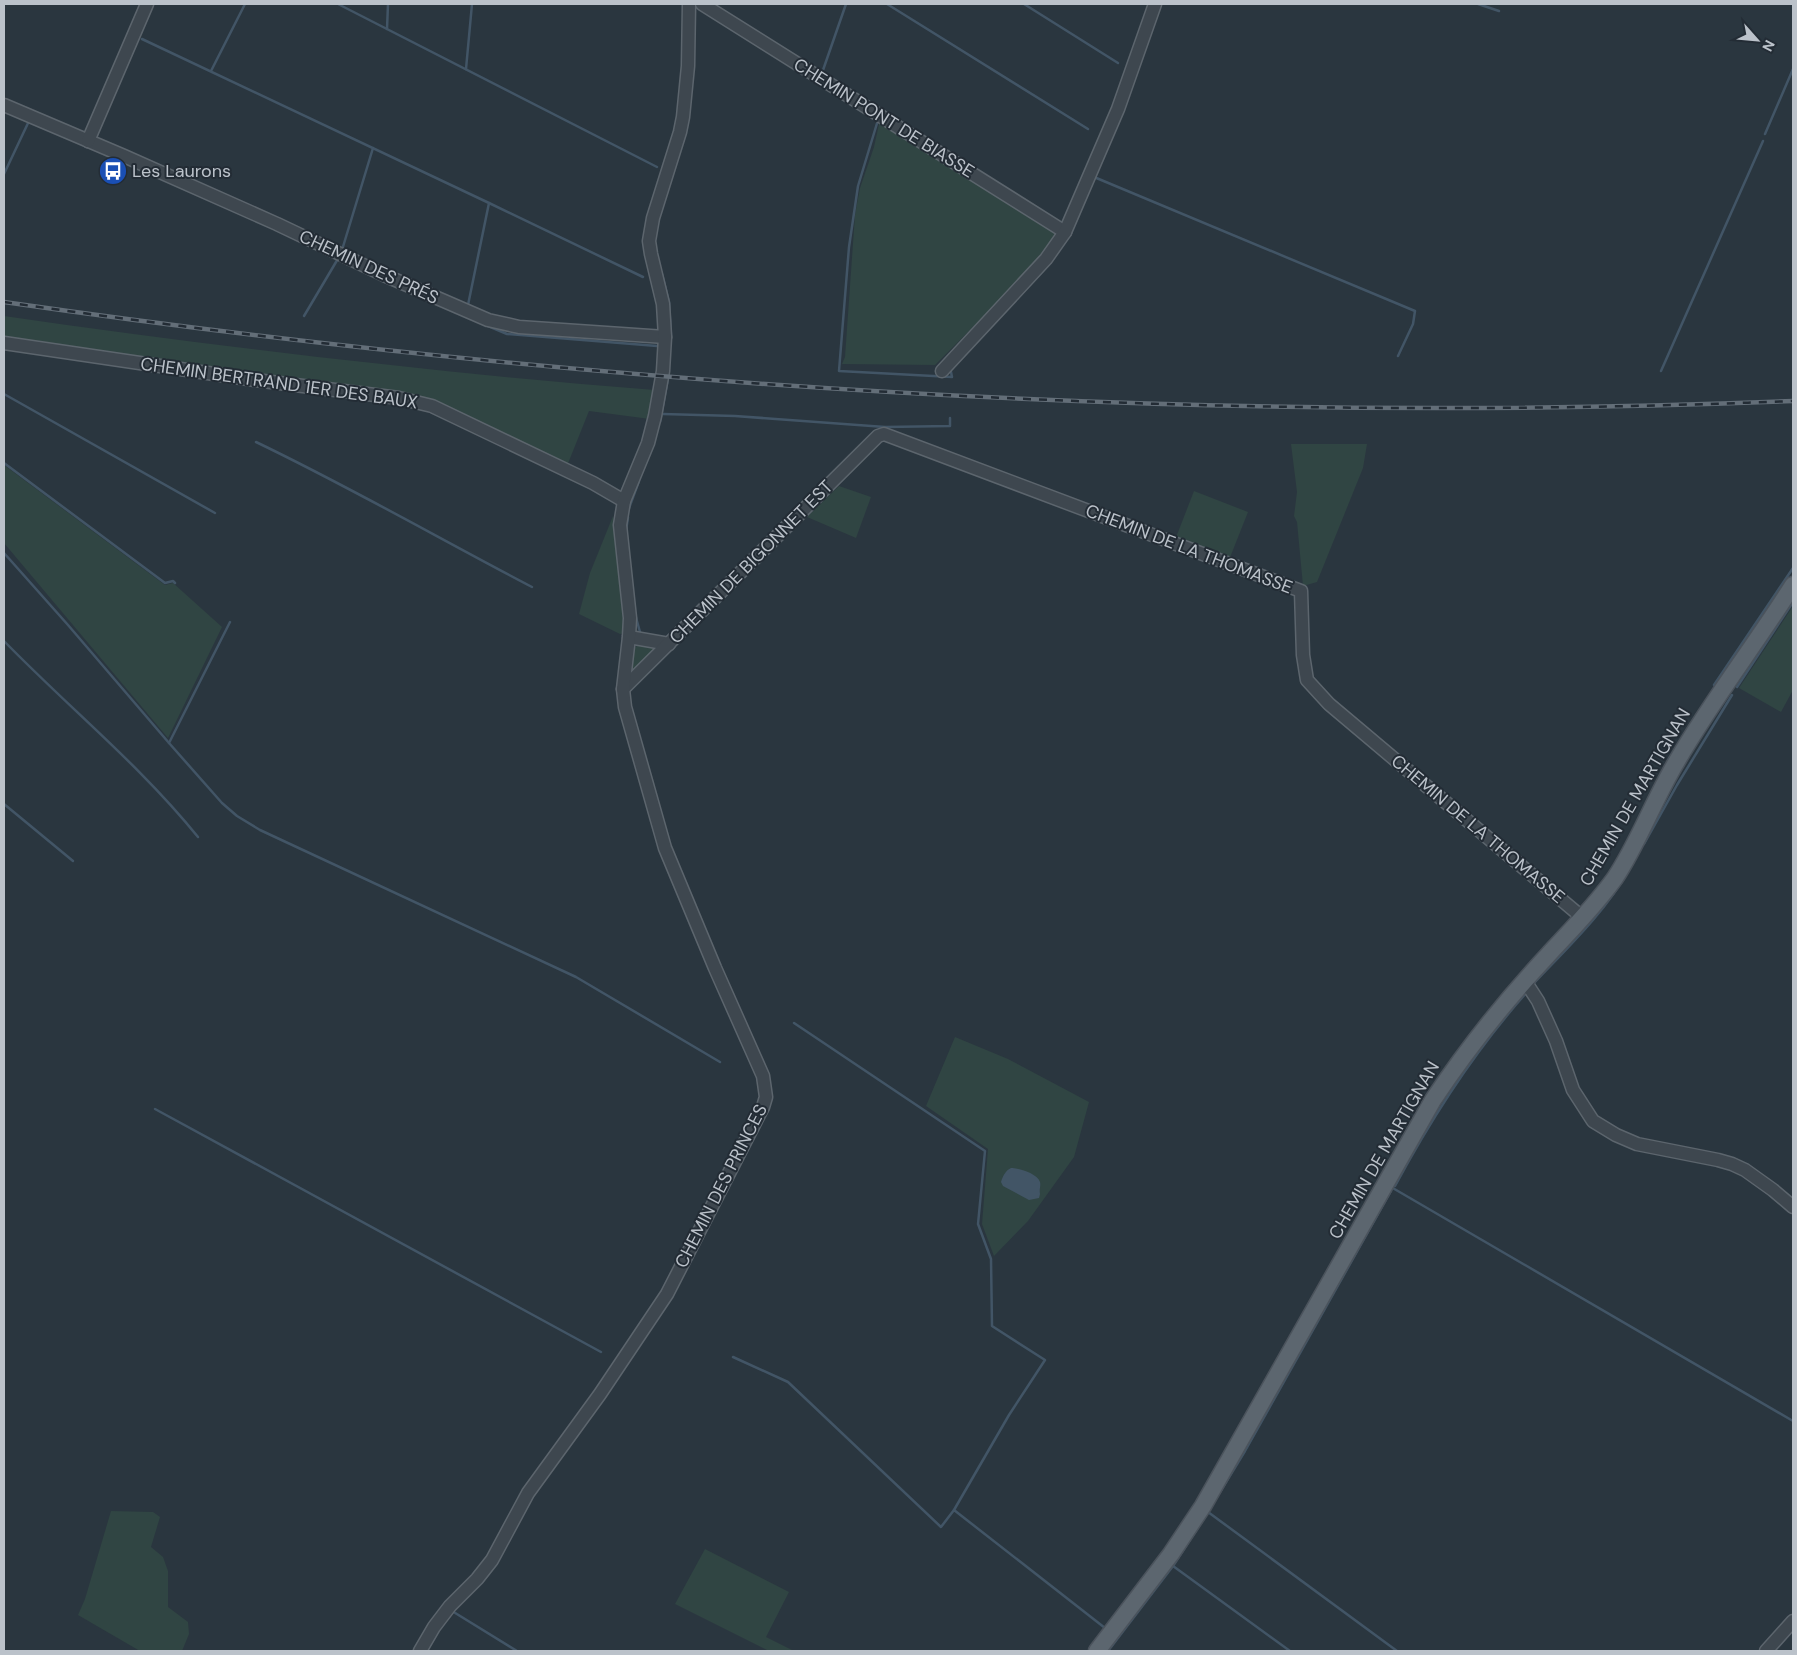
<svg xmlns="http://www.w3.org/2000/svg" width="1797" height="1655" font-family="'DM Sans',sans-serif">
	<rect width="100%" height="100%" fill="#2a363f"/>
	<!-- green -->
	<g fill="#304543">
		<path d="M880,120l180,114 -46,52 -79,79 -93,-1 3,-7 10,-142 5,-27 14,-41z"/>
		<path d="M4,316c216,31 433,57 651,74l-5,29 -61,-8 -22,55 -131,-63 -432,-63z"/>
		<path d="M1291,444h76l-4,24 -46,114 -14,4 -6,-64 -3,-6 3,-24z"/>
		<path d="M4,465l161,120 8,-2 49,44 -54,111 -164,-195z"/>
		<path d="M839,486l32,11 -15,41 -49,-21z"/>
		<path d="M1194,491l54,21 -19,48 -54,-20z"/>
		<path d="M613,516l11,89 1,28 -5,1 -41,-20 11,-41z"/>
		<path d="M1793,606v84l-12,22 -42,-24z"/>
		<path d="M641,643l18,6 -31,32 5,-32z"/>
		<path d="M955,1037l53,22 81,43 -15,55 -46,64 -34,35 -12,-32 6,-75 -62,-43z"/>
		<path d="M111,1511l42,1 7,5 -9,30 12,10 5,14v36l20,15 1,12 -7,17h-42l-62,-36 7,-16z"/>
		<path d="M705,1549l84,43 -23,45 28,14h-25l-94,-47z"/>
	</g>
	<!-- water -->
	<path fill="#425566" d="M1011,1168c7,0 26,5 29,14 1,4 -1,7 0,12l-1,4 -10,2 -26,-14 -2,-4c2,-6 4,-11 10,-14z"/>
	<g fill="none" stroke-linecap="round" stroke-linejoin="round">
		<!-- stream -->
		<g stroke="#425566" stroke-width="2.5">
			<path d="M338,4l319,163"/>
			<path d="M887,4l201,125"/>
			<path d="M1024,4l94,59"/>
			<path d="M1478,4l21,7"/>
			<path d="M387,29l1,-25"/>
			<path d="M142,39l347,164 -21,102"/>
			<path d="M466,69l6,-65"/>
			<path d="M211,71l34,-67"/>
			<path d="M822,73l24,-69"/>
			<path d="M878,120l-20,66 -9,61 -10,124 113,6 -2,-10"/>
			<path d="M1765,134l28,-65"/>
			<path d="M4,174l25,-53"/>
			<path d="M1094,177l321,134 -2,13 -15,32"/>
			<path d="M489,203l154,74"/>
			<path d="M342,250l31,-102"/>
			<path d="M662,274l7,28 2,33"/>
			<path d="M304,316l35,-59"/>
			<path d="M488,326l19,8 150,12"/>
			<path d="M1661,371l102,-230"/>
			<path d="M4,394l211,119"/>
			<path d="M663,414l72,2 150,11 65,-1v-8"/>
			<path d="M660,422l8,-44"/>
			<path d="M256,442c94,45 184,97 276,145"/>
			<path d="M4,463l161,120 8,-2 2,2"/>
			<path d="M628,511l11,-30"/>
			<path d="M626,531l2,-14"/>
			<path d="M4,553l64,72 101,118"/>
			<path d="M635,614l5,18"/>
			<path d="M230,622l-61,121 53,60 15,13 23,14 316,147 144,85"/>
			<path d="M4,641c64,66 136,124 194,196"/>
			<path d="M1714,685l79,-117"/>
			<path d="M1737,687l56,-85"/>
			<path d="M4,804l69,57"/>
			<path d="M1644,844l33,-59 55,-90"/>
			<path d="M1534,983c34,-36 70,-70 95,-113"/>
			<path d="M794,1023l191,128 -7,73 13,35 1,67 53,34 -36,55 -55,95"/>
			<path d="M155,1109l446,243"/>
			<path d="M1395,1186c37,-69 80,-136 133,-195"/>
			<path d="M1391,1187l402,234"/>
			<path d="M733,1357l55,25 153,145 13,-17 151,118"/>
			<path d="M1217,1497l28,-46 146,-260"/>
			<path d="M1208,1512l189,139"/>
			<path d="M1173,1566l117,85"/>
			<path d="M452,1611l65,40"/>
			<path d="M1108,1651l65,-85 32,-49"/>
		</g>
		<defs>
			<g id="minor">
				<path d="M702,4l363,228"/>
				<path d="M4,105l120,51 153,68 107,51 104,45 31,7 146,10"/>
				<path d="M88,141l59,-137"/>
				<path d="M4,343l251,37 144,18 33,8 161,77 31,18"/>
				<path d="M942,371l104,-112 19,-27 53,-123 37,-105"/>
				<path d="M629,637l40,7"/>
				<path d="M623,689l255,-253 6,-2 417,157 2,64 4,25 22,24 254,214"/>
				<path d="M1525,981l13,20 18,40 17,49 20,31 23,14 21,9 81,16 14,4 13,6 28,20 20,17"/>
				<path d="M420,1651l14,-24 16,-21 27,-27 15,-19 36,-67 72,-99 67,-100 96,-187 3,-10 -3,-21 -48,-108 -50,-120 -40,-141 -2,-18 6,-52 1,-19 -10,-93 4,-24 24,-58 7,-27 8,-45 2,-34 -2,-33 -12,-50 -2,-13 4,-23 27,-86 3,-15 5,-51 1,-62"/>
				<path d="M1766,1651l27,-30"/>
			</g>
			<path id="major" d="M1097,1651l74,-97 32,-48 230,-406c34,-51 73,-100 115,-145 23,-25 47,-49 67,-77 24,-36 39,-79 62,-117 35,-61 79,-117 116,-176"/>
		</defs>
		<!-- minor casing -->
		<use href="#minor" stroke="#5c656d" stroke-width="15"/>
		<!-- major casing -->
		<use href="#major" stroke="#4b535c" stroke-width="19"/>
		<!-- minor -->
		<use href="#minor" stroke="#3e474f" stroke-width="12"/>
		<!-- major -->
		<use href="#major" stroke="#5c666f" stroke-width="16"/>
		<defs>
			<path id="rail" d="M4,302c592,85 1191,123 1789,99"/>
		</defs>
		<!-- rail casing -->
		<use href="#rail" stroke="#636e78" stroke-width="4.5"/>
		<!-- rail -->
		<use href="#rail" stroke="#232c35" stroke-width="2.5" stroke-dasharray="8" stroke-linecap="butt"/>
	</g>
	<!-- icons -->
	<defs>
		<symbol id="bus-disc" viewBox="-11 -11 22 22"><circle r="9.5" fill="#1a4fb4" stroke="#232c35"/><path d="M-5-6H5V4H4V6H2V4H-2V6H-4V4H-5ZM-3.5-4V0h7V-4ZM-3.5 1.2v1.5H-2V1.2ZM2 1.2v1.5H3.5V1.2Z" fill="#fff"/></symbol>
	</defs>
	<g fill-rule="evenodd">
		<use href="#bus-disc" x="97" y="155" width="32" height="32"/>
	</g>
	<g text-anchor="middle" stroke-width="4" stroke-linejoin="round" paint-order="stroke">
		<!-- street labels -->
		<g font-size="18" fill="#bbc2ca" stroke="#232c35">
			<text transform="translate(884 118) rotate(32)" y="6">CHEMIN PONT DE BIASSE</text>
			<text transform="translate(369 267) rotate(25)" y="6">CHEMIN DES PRÉS</text>
			<text transform="translate(279 383) rotate(8)" y="6">CHEMIN BERTRAND 1ER DES BAUX</text>
			<text transform="translate(1189 549) rotate(21)" y="6">CHEMIN DE LA THOMASSE</text>
			<text transform="translate(751 562) rotate(-45)" y="6">CHEMIN DE BIGONNET EST</text>
			<text transform="translate(1635 797) rotate(-60)" y="6">CHEMIN DE MARTIGNAN</text>
			<text transform="translate(1478 829) rotate(40)" y="6">CHEMIN DE LA THOMASSE</text>
			<text transform="translate(1384 1150) rotate(-60)" y="6">CHEMIN DE MARTIGNAN</text>
			<text transform="translate(721 1186) rotate(-63)" y="6">CHEMIN DES PRINCES</text>
		</g>
		<!-- poi labels -->
		<g font-size="18" fill="#bbc2ca" stroke="#232c35" text-anchor="start">
			<text x="132" y="177">Les Laurons</text>
		</g>
	</g>
	<!-- border -->
	<rect width="1797" height="1655" fill="none" stroke="#bbc2ca" stroke-width="10"/>
	<!-- north arrow -->
	<g transform="translate(1757 40) rotate(117)" stroke="#232c35" stroke-width="4" paint-order="stroke">
	<path d="M0-4L9 19L0 12L-9 19Z" fill="#bbc2ca"/>
	<text y="-8" font-size="14" font-weight="bold" text-anchor="middle" fill="#bbc2ca">N</text>
	</g>
</svg>
